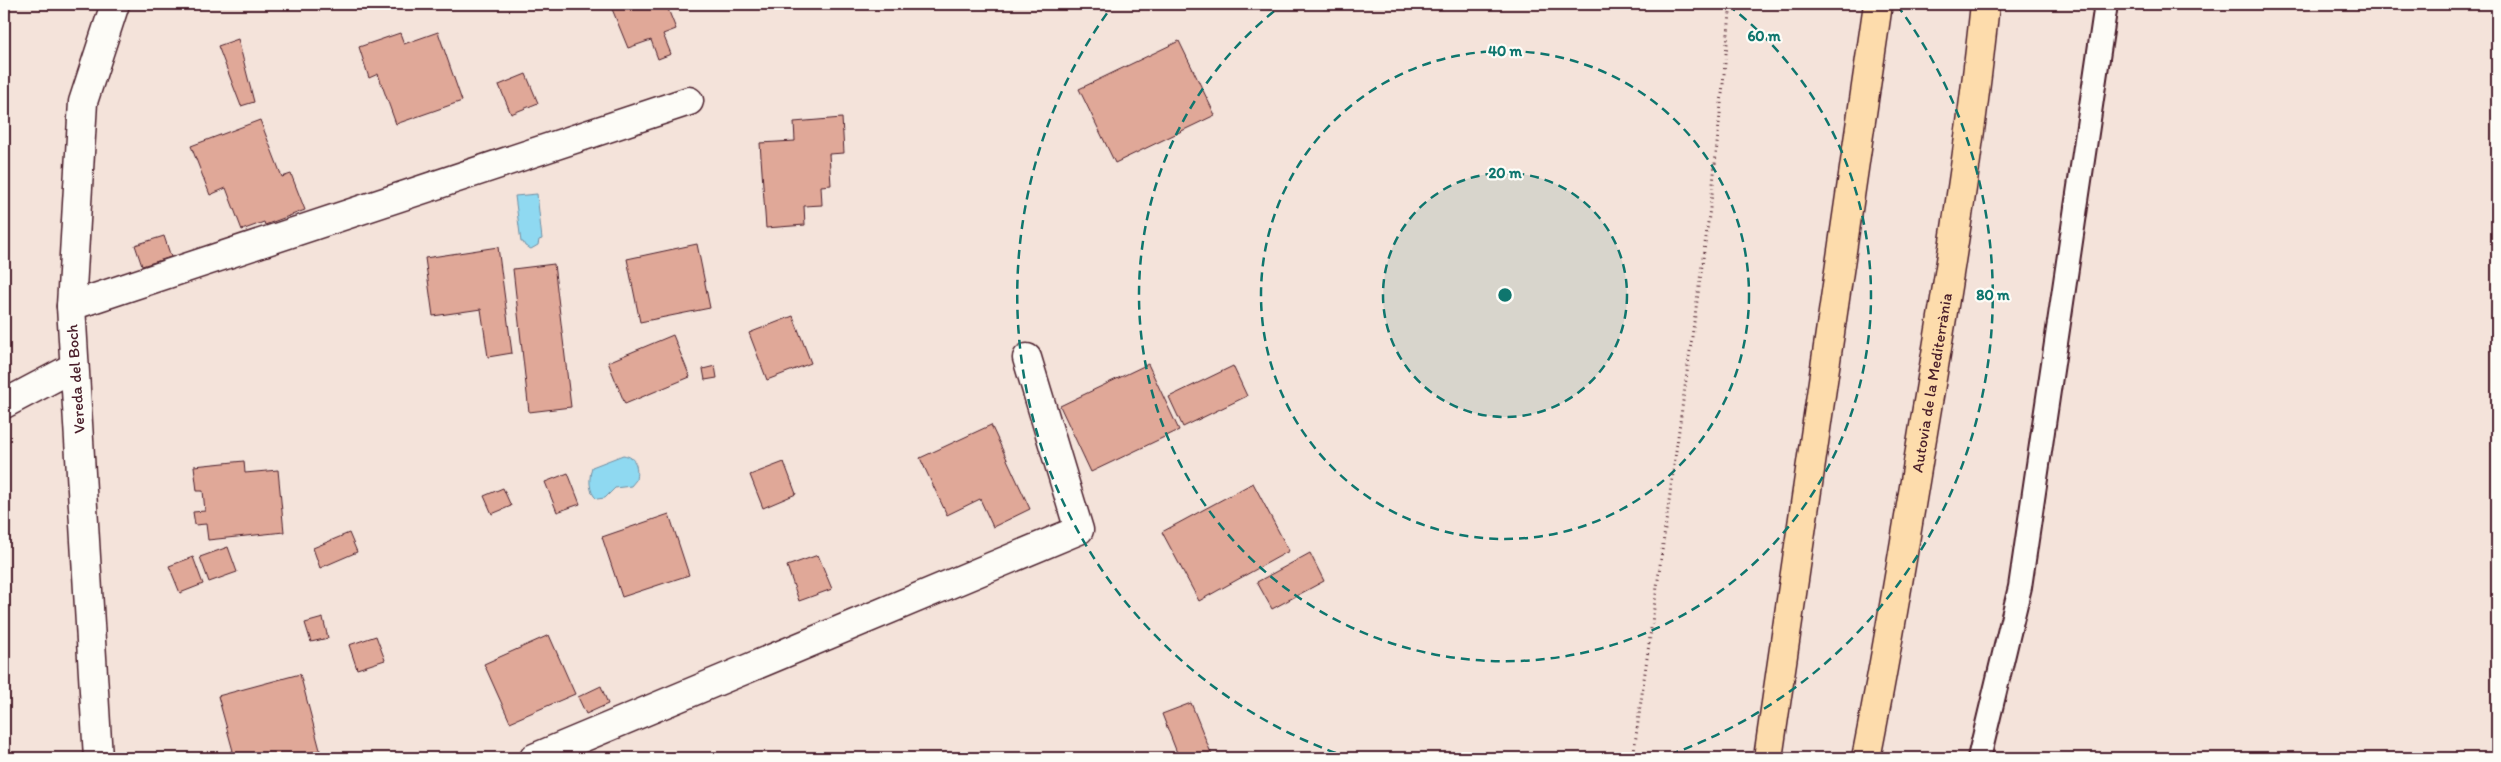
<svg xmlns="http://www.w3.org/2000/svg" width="2501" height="762" font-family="Itim,sans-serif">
	<rect width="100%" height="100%" fill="#f4e3da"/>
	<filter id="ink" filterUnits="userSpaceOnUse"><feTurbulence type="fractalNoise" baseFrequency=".02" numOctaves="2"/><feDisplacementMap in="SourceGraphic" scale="10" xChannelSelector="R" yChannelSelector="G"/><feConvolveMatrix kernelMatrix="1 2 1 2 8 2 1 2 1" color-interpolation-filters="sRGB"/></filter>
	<g filter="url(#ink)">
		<!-- water -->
		<g fill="#8fd9f1" stroke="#738fa2">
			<path d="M537,194l5,45 -3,1 -1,5 -7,4 -6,-3 -2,-4h-2l-6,-46z"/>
			<path d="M623,455c14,2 15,13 13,25l-5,6 -16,2 -10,10 -8,1c-9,-7 -8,-22 -5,-32z"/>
		</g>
		<!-- building -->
		<g fill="#e0a898" stroke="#4a1f2b">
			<path d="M610,4h56l10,25 -13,5 8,20 -13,5 -7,-19 -23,8z"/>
			<path d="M438,32l24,69 -66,23 -18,-50 -9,4 -10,-31 41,-14 4,11z"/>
			<path d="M238,39l16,63 -13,4 -23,-60z"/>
			<path d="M1179,41l36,74 -100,48 -36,-74z"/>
			<path d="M526,74l12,29 -27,11 -12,-29z"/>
			<path d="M842,118l2,35 -15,1 2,31 -10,1 1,19 -18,1 1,19 -39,3 -6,-85 35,-2 -1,-19z"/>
			<path d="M260,120l22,57 9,-3 14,36 -40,15 -1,-3 -22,8 -16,-42 -16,7 -19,-49z"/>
			<path d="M164,236l7,21 -29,9 -7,-21z"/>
			<path d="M697,244l13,64 -70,14 -13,-63z"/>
			<path d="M498,247l14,106 -24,4 -7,-48 -48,7 -8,-58z"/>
			<path d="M554,264l17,143 -42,5 -16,-143z"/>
			<path d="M793,316l18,47 -44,17 -18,-47z"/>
			<path d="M673,335l17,42 -65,27 -17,-42z"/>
			<path d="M1148,364l31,66 -88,42 -31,-66z"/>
			<path d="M715,366l2,12 -12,2 -2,-11z"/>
			<path d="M1233,366l14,30 -64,31 -14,-30z"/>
			<path d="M991,425l39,84 -37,18 -13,-28 -33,16 -27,-57z"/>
			<path d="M244,461l1,12 33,-3 6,62 -76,8 -2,-16 -11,1 -2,-13 12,-1 -2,-20h-6l-3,-25z"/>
			<path d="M784,462l12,32 -33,14 -13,-33z"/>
			<path d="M568,473l12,31 -23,8 -12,-30z"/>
			<path d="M1253,483l36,68 -90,50 -37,-69z"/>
			<path d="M503,488l8,18 -19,8 -8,-18z"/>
			<path d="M669,514l20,61 -67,22 -20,-60z"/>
			<path d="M349,533l8,19 -37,16 -7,-20z"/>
			<path d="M228,547l9,25 -28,10 -9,-25z"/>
			<path d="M1310,553l14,28 -52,28 -15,-27z"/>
			<path d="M818,555l14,34 -33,12 -12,-35z"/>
			<path d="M193,557l10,27 -23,9 -11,-27z"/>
			<path d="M323,618l5,20 -17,4 -6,-19z"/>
			<path d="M549,635l26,59 -65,28 -26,-58z"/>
			<path d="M376,636l9,24 -28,9 -8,-24z"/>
			<path d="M300,674l20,76 -12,3 2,5h-85l-1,-4 9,-3 -15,-55z"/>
			<path d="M601,686l7,18 -22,10 -8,-17z"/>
			<path d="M1191,703l22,55h-34l-17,-44z"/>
		</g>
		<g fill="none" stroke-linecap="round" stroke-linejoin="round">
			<defs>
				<path id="service" d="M1979,758l41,-171 86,-583"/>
				<g id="minor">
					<path d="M71,306l618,-205"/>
					<path d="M4,404l70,-37"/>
					<path d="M98,758l-27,-452 12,-204 32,-98"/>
					<path d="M534,758l545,-228 -52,-172"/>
				</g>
				<g id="motorway">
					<path d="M1768,758l110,-754"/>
					<path id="s1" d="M1866,758c23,-114 41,-229 60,-344 23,-136 45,-273 59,-410"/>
				</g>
			</defs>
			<!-- service casing -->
			<use href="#service" stroke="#4a1f2b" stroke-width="26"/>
			<!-- minor casing -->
			<use href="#minor" stroke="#4a1f2b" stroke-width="31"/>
			<!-- motorway casing -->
			<use href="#motorway" stroke="#4a1f2b" stroke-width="31"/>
			<!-- path -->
			<path stroke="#4a1f2b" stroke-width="3" stroke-dasharray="1 4" stroke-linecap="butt" d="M1633,758l79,-564 19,-190"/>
			<!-- service -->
			<use href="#service" stroke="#fdfcf7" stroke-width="22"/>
			<!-- minor -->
			<use href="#minor" stroke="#fdfcf7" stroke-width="28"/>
			<!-- motorway -->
			<use href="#motorway" stroke="#fddcac" stroke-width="28"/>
		</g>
	</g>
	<!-- distance rings -->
	<circle cx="1505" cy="295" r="122" fill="#0f766e" fill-opacity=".12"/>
	<g fill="none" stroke="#0f766e" stroke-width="2.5" stroke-dasharray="9 6">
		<circle cx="1505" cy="295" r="122"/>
		<circle cx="1505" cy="295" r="244"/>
		<path d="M1728 5A366 366 0 1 1 1282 5"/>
		<path d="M1350 758A488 488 0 0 1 1113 5M1897 5A488 488 0 0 1 1660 758"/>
	</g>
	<g text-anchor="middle" stroke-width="4.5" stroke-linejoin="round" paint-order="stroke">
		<!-- street labels -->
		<g font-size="16" fill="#4a1f2b" stroke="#fdfcf7">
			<text transform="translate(75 379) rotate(-94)" y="6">Vereda del Boch</text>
			<text dy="6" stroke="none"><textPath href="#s1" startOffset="381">Autovia de la Mediterrània</textPath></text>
		</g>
	</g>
	<circle cx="1505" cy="295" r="8" fill="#0f766e" stroke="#fdfcf7" stroke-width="2.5"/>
	<g font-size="15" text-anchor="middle" font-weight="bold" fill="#0f766e" stroke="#fdfcf7" stroke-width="4.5" stroke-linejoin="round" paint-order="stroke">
		<text x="1764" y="41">60 m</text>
		<text x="1505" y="56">40 m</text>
		<text x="1505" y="178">20 m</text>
		<text x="1993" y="300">80 m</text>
	</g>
	<!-- margin -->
	<rect width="2501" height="762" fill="none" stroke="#fdfcf7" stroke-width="20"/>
	<rect x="10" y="10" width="2481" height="742" fill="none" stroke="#4a1f2b" stroke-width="2" filter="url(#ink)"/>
</svg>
